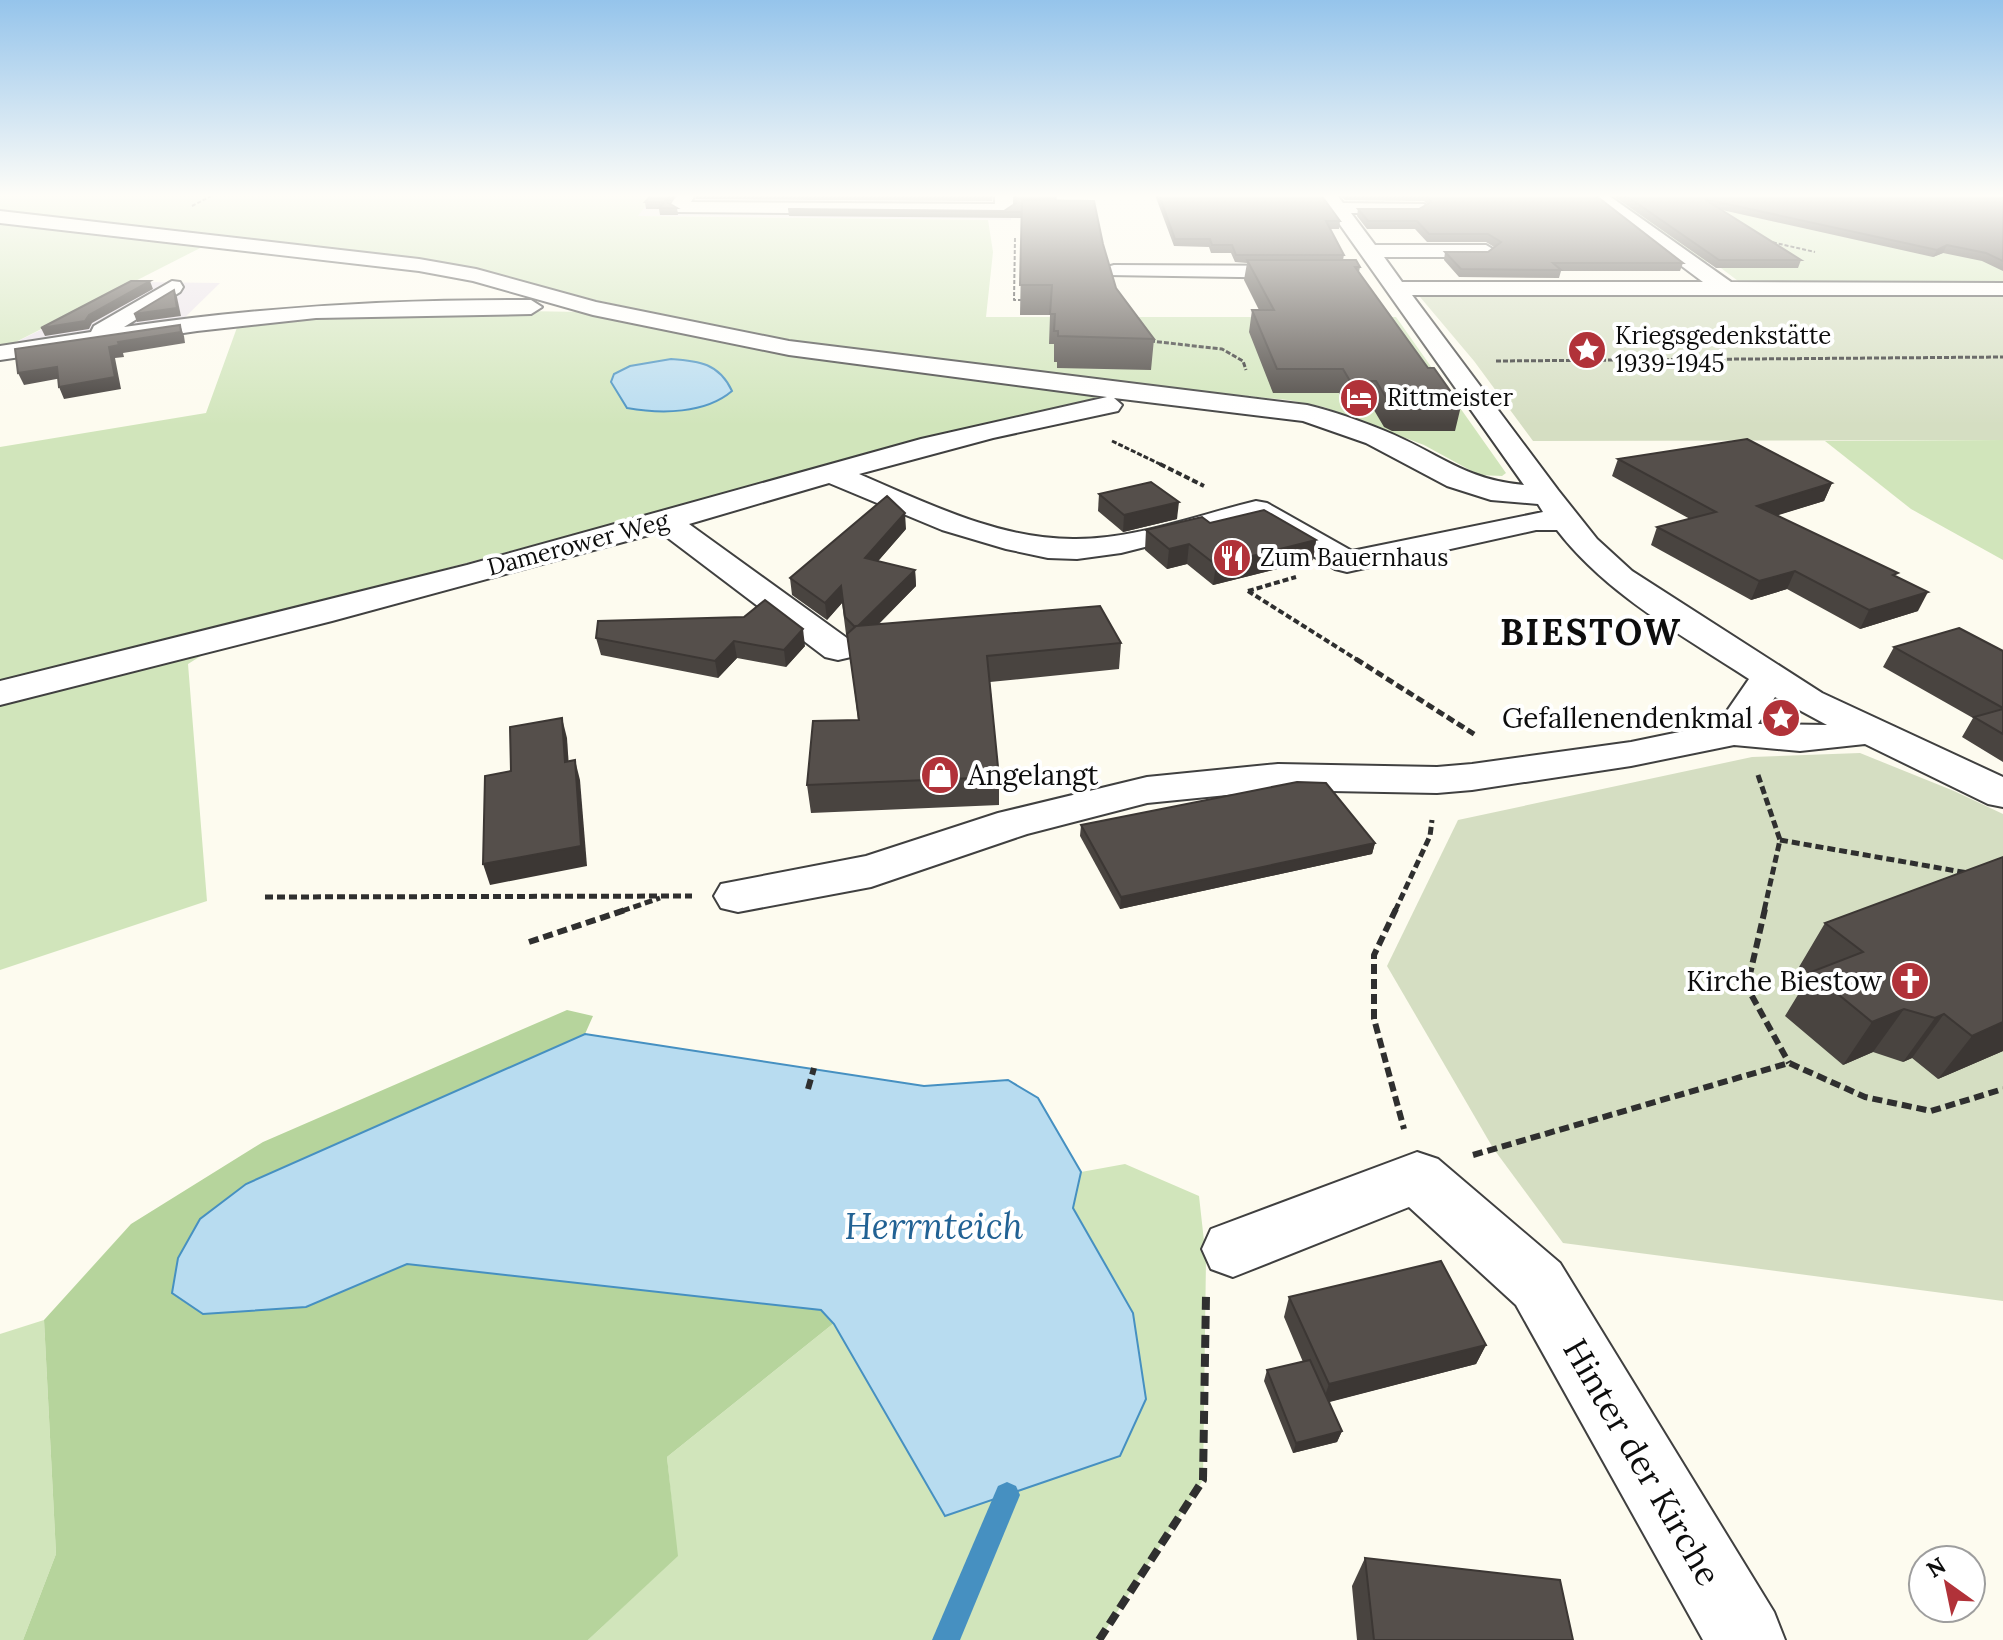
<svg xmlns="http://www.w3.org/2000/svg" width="2003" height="1640" font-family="Lora,serif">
	<rect width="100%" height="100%" fill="#fdfbef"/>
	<!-- industrial -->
	<g fill="#eae2eb">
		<path d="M654,195h355l2,25 -374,-4z"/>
		<path d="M138,282l82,1 -45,44 -175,23z"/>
	</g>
	<!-- green -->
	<g fill="#d1e5bb">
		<path d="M0,195h654l-16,21 350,4 5,32 -7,65h410l110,156 -4,3 -23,-1 -55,-30 -100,-38 -36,-7 -190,-19 -302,-37 -200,-44 -145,-35 -82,-12 -369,-40z"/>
		<path d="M1604,195h399v95l-257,-3 -33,-25h-17z"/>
		<path d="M0,220l208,24 -208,106z"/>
		<path d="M412,309l170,3 377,67 153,18 -110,22 -741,199 -73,46 19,237 -207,69v-523l206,-34 33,-91z"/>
		<path d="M2003,440v120l-92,-51 -86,-68z"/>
		<path d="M1125,1164l74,32 7,63 -3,221 -104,160h-511l89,-84 -10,-99 167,-134 111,193 175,-60 26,-57 -13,-86 -60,-106 8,-35z"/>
		<path d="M44,1320l12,234 -33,86h-23v-306z"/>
	</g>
	<!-- forest -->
	<path fill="#b6d49c" d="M567,1010l26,6 -8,18 -339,150 60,123 101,-43 414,46 13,13 -167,134 11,99 -90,84h-565l33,-86 -12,-234 87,-96 132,-82z"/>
	<!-- cemetery -->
	<g fill="#d5dec2">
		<path d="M2003,290v150l-470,1 -59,-80 -59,-70z"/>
		<path d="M1860,753l94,38 49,23v487l-440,-58 -70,-95 -106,-182 71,-146 294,-63z"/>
	</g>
	<!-- water -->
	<g fill="#b8dcf0" stroke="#4690c1" stroke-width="2">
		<path d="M671,359c28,2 48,4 61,32 -27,23 -71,23 -105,17l-16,-26 3,-8 16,-8z"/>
		<path d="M585,1034l339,52 84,-6 30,18 43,74 -8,36 60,105 13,86 -26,57 -175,60 -111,-192 -13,-14 -414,-46 -101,43 -103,7 -31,-21 6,-35 22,-39 46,-35z"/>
	</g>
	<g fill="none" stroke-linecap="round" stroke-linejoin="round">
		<!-- stream -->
		<path fill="#4690c1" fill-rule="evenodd" d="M1007,1482l9,4 4,9 -60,145h-28l66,-154z"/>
		<defs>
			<g id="minor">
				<path d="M677,195h18l-4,7 304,2v-9h18v15l-9,5 -326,-3 -9,-5z"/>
				<path d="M1319,195h18l6,8 81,1 3,4 -9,5h-67l24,32h111l10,6 -10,6h-102l18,25h301l-116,-87h21l123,87 272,1v12h-591l146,195 39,49 35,32 190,122 181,84v30l-15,-3 -123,-60 -65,7 -66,-6 -103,21 -159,24 -35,3 -159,-3 -131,13 -120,31 -156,53 -133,25 -17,-4 -7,-12 7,-12 145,-28 132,-43 149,-36 131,-13 159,3 35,-3 159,-22 87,-18 31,-45c-67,-44 -142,-84 -192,-149h-21l-189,42 -12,-3 -83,-49 -131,33 -44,6 -29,-1 -42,-9 -64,-19 -113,-47 -140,41 162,117 5,8 -5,8 -13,3 -13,-3 -165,-125 -328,89 -332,84v-24l467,-116 454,-126 186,-42 -318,-42 -196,-40 -120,-34 -54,-10 -419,-48v-12l419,48 57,10 120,33 193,39 518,64c26,6 53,16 78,26 52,21 79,49 139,54zM1114,398l189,23 63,22 81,43 44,14 47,4 5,8 -191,39 -85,-48 -11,-2c-58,14 -120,38 -180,38 -76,1 -149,-36 -217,-65l134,-36 125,-27 4,-6zM1775,697l52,28 -69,-1z"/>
				<path d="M1114,265l193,1 10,6 -10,6 -200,-3 -3,-4 3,-4z"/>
				<path d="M172,281l8,1 3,5 -3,5 -56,35c136,-20 270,-28 407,-27l11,7 -11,7 -215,4 -119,13 -197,29v-14l91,-14 3,-6z"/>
				<path d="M1417,1152l21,7 122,104 214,349 11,28h-82l-187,-335 -107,-98 -176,70 -22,-8 -9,-20 9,-20z"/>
			</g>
		</defs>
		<!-- minor casing -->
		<use href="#minor" stroke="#404040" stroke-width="4"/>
		<!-- path-far5 -->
		<g stroke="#2f2f2f" stroke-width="2" stroke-dasharray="4 2" stroke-linecap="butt">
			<path d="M192,206l21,-11"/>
			<path d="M1015,238l-1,62h12"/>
			<path d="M1767,241l48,11"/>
		</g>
		<!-- path-far4 -->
		<g stroke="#2f2f2f" stroke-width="3" stroke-dasharray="5 2" stroke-linecap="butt">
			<path d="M1150,341l72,8 21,12 3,9"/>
			<path d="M1496,361l507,-4"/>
			<path d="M1112,441l52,25"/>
		</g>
		<!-- path-far3 -->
		<g stroke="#2f2f2f" stroke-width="4" stroke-dasharray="6 3" stroke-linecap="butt">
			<path d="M1160,464l44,22"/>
			<path d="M1248,591l111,70"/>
			<path d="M1248,591l48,-14"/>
		</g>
		<!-- path-far2 -->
		<g stroke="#2f2f2f" stroke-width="5" stroke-dasharray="8 4" stroke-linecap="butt">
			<path d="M1356,659l121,77"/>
			<path d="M1758,775l22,65 -16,71"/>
			<path d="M1780,840l188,33"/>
			<path d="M265,897l427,-1"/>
			<path d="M622,911l38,-13"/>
			<path d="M1395,911l35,-75 2,-16"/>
		</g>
		<!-- path-far1 -->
		<g stroke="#2f2f2f" stroke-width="6" stroke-dasharray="10 5" stroke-linecap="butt">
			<path d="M1396,909l-22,46v64l30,110"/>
			<path d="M1765,909l-18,78 42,76"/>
			<path d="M529,942l99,-33"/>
			<path d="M808,1089l6,-21"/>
			<path d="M1473,1155l316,-92 76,34 66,14 72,-22"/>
		</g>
		<!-- path -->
		<path stroke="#2f2f2f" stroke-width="8" stroke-dasharray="13 6" stroke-linecap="butt" d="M1099,1640l104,-160 3,-184"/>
		<!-- minor -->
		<use href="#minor" fill="#fff" fill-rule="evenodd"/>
	</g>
	<!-- wall -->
	<g fill="#494440">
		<path d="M651,195l26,13 1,7h-18l-1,-6h-13l-1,-7z"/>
		<path d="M696,195h297l-1,6 -296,-2z"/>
		<path d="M1155,195h166l19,26 -1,8h-9l14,26 -1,5 17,7 -1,5 69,96 33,38 -6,25h-63l-8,-4 -13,-22h-26l-6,-12h-66l-24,-61 3,-22h7l-15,-30 3,-17 -12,-1 -4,-9h-20l-2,-6 -35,-1z"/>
		<path d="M1340,195h255l88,68 -3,8h-119l-2,7 -100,-1 -15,-17 1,-8h43l6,-5 -8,-5h-59l-12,-13h-48l-10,-13 1,-7h61l8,-5 -3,-3 -79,-1z"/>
		<path d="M1612,195h391v76l-21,-10 -39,-8 -10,4 -211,-47 79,50 -3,8h-82z"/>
		<path d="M1056,201l47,43 13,44 38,51 -3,31 -94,-2v-6h-3v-18h-5l1,-29h-30l2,-97 -233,-2 -1,-7 216,2 12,-8z"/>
		<path d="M1618,459l214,24 -8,18 -47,14 119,62 22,34 -58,18 -73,-40 -36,11 -100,-55 6,-18 33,-8 -78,-43z"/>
		<path d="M1099,494l78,25 -54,13 -25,-21z"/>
		<path d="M1210,523l106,17 -3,20 -100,25 -26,-21 -20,5 -22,-19 1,-20z"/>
		<path d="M906,529l-28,32 37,9 1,16 -37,38 242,19 -2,26 -129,13 9,95v28l-188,8 -4,-28 51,-65 -10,-85 -2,-1 -4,-31 -15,17 -35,-25 -2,-17z"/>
		<path d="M598,621l207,25 -19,21 -49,-9 -19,20 -117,-23 -5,-17z"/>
		<path d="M1894,647l109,4v111l-41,-25 11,-19 -90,-51z"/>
		<path d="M1081,825l294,18 -3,11 -252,55 -40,-73z"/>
		<path d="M2003,857v194l-65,28 -26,-21 -9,4 -30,-10 -30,13 -58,-49 25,-41 -11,-8 26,-44z"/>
		<path d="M1289,1297l197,48 -10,19 -148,38 14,29 -5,11 -44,11 -29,-72 3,-11 36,-8 -19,-45z"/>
		<path d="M1365,1558l208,82h-216l-5,-54z"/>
	</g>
	<!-- shaded-wall -->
	<g fill="#3c3734">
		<path d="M669,195h6l-9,13 -1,-7z"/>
		<path d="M1947,245l-4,8 -10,4 4,-7z"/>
		<path d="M150,281l3,8 -61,34 -3,6 -44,7 -4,-8 48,-13z"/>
		<path d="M174,290l3,7 4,19 -44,6 -3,-8z"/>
		<path d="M180,325l4,11 1,7 -62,10 1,4 -9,1 6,31 -57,10 -5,-12 50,-40 9,-5z"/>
		<path d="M57,367l5,11 -38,7 -6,-12z"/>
		<path d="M1832,483l-8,18 -74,23 7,-18z"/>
		<path d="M1179,502l-2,17 -54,13 1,-17z"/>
		<path d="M905,513l1,16 -40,46 -1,-17z"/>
		<path d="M1316,540l-3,20 -100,25 3,-20z"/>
		<path d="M1189,544l-2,20 -20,5 2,-20z"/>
		<path d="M915,570l1,16 -59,59 -1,-17z"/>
		<path d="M1795,571l-8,18 -36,11 8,-19z"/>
		<path d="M841,586l1,17 -15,17 -2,-17z"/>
		<path d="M1928,592l-10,19 -58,18 9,-19z"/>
		<path d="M803,629l2,17 -19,21 -2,-17z"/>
		<path d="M734,641l3,17 -19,20 -3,-17z"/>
		<path d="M562,718l5,20 3,44 -5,-20z"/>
		<path d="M575,760l5,20 7,86 -97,19 -7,-21z"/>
		<path d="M1375,843l-3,11 -252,55 1,-12z"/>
		<path d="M1904,1009l-31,43 -30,13 29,-43z"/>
		<path d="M1944,1014l-32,44 -9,4 32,-44z"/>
		<path d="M2003,1022v29l-65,28 34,-43z"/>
		<path d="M1486,1345l-10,19 -154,40 7,-20z"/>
		<path d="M1342,1431l-5,11 -44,11 3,-10z"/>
	</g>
	<!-- building -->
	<g fill="#554f4b" stroke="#3c3734" stroke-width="2">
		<path d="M651,195h18l-4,6 12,7h-18l6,-6h-20z"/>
		<path d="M1016,195h39l1,6 -34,-1v12l-234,-3 216,2 12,-8z"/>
		<path d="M1159,195h162l19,26h-14l18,34h-108l-4,-10h-20l-2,-6h-35z"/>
		<path d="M1426,195h169l88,68h-130l8,7 -100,-1 -16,-17h43l13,-10 -13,-8h-59l-12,-13h-49l-10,-12h61l12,-7z"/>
		<path d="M1625,195h378v66l-17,-8 -39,-8 -10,5 -233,-51 97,61h-82z"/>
		<path d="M1022,200l72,1 9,43 13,44 38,51 -96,-3v-5h-4l1,-17h-5l2,-29h-32z"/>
		<path d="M1247,260h109l4,7h-5l73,101h6l27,38h-64l-8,-4 -13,-21h-26l-7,-12h-66l-25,-59h22z"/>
		<path d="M131,281h19l-61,34 -4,6 -44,7z"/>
		<path d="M174,290l3,18 -43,6z"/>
		<path d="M180,325l1,7 -63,10 1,3 -10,2 6,30 -56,10 -2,-20 -39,6 -3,-24z"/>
		<path d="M1747,439l85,44 -75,23 141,67 -5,2 35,17 -59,18 -74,-39 -36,10 -102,-54 59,-15 -98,-53z"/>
		<path d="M1151,482l28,20 -55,13 -25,-21z"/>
		<path d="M887,496l18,17 -40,45 50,12 -57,56 -3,1 -10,-10 -4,-31 -16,17 -35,-25z"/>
		<path d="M1264,510l52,30 -100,25 -27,-21 -20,5 -23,-19 56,-13 8,6z"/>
		<path d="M765,600l38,29 -19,21 -50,-9 -19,20 -119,-23 2,-17 146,-4z"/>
		<path d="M1100,606l21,37 -134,13 12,121 -192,8 6,-64 46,-1 -12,-86 9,-8z"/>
		<path d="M1959,628l44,23v57l-109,-61z"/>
		<path d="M2003,709v25l-29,-17z"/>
		<path d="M562,718l3,44 10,-2 6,86 -98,18 2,-88 26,-5 -1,-44z"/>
		<path d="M1297,782l29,1 49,60 -254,54 -40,-72z"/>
		<path d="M2003,857v165l-31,14 -28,-22 -9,4 -31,-9 -32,13 -61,-50 52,-20 -38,-29z"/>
		<path d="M1441,1261l45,84 -157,39 -40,-87z"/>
		<path d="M1310,1360l32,71 -46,12 -29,-73z"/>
		<path d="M1365,1558l195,22 13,60h-199z"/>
	</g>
	<!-- sky -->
	<linearGradient id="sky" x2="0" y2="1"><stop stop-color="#95c4eb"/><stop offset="0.46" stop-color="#fefdf8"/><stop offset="1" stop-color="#fefdf8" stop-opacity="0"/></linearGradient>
	<rect width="2003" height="425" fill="url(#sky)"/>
	<!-- icons -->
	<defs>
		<symbol id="sight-disc" viewBox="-11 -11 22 22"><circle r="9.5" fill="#b13239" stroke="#fff"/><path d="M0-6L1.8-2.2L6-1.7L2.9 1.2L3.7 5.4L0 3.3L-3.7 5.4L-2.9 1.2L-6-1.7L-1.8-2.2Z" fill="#fff"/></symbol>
		<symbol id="hotel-disc" viewBox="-11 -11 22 22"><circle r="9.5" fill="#b13239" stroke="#fff"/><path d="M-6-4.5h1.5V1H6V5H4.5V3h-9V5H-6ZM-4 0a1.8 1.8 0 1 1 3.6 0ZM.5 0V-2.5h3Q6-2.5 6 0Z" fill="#fff"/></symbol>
		<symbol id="restaurant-disc" viewBox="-11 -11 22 22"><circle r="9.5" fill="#b13239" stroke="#fff"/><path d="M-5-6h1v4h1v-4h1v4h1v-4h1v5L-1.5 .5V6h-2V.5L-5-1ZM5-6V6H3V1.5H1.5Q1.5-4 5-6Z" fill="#fff"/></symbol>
		<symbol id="shop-disc" viewBox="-11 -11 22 22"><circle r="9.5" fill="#b13239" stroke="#fff"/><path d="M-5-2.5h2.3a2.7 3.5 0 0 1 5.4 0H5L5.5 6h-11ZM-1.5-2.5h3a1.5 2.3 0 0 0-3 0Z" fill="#fff"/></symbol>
		<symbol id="church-disc" viewBox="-11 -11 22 22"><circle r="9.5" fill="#b13239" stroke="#fff"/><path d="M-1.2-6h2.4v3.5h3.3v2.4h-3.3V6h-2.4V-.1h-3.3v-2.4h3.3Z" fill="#fff"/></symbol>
	</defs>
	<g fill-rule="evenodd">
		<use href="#sight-disc" x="1565" y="328" width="44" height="44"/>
		<use href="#hotel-disc" x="1337" y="376" width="44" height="44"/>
		<use href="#restaurant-disc" x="1210" y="536" width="44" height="44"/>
		<use href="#sight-disc" x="1759" y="696" width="44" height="44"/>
		<use href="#shop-disc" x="918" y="753" width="44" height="44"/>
		<use href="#church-disc" x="1888" y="959" width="44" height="44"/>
	</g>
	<g text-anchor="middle" stroke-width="8" stroke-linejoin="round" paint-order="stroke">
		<!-- far-poi labels -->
		<g font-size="24" fill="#0d0d0d" stroke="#fff" text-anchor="start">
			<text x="1615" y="344">Kriegsgedenkstätte<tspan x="1615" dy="28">1939-1945</tspan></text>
			<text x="1387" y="406">Rittmeister</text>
			<text x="1260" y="566">Zum Bauernhaus</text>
		</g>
		<!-- far-street labels -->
		<g font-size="24" fill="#0d0d0d" stroke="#fff">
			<text transform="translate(578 544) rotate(-15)" y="8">Damerower Weg</text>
		</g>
		<!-- poi labels -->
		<g font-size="28" fill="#0d0d0d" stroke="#fff" text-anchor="end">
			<text x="1753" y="728">Gefallenendenkmal</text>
			<text x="968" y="785" text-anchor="start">Angelangt</text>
			<text x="1882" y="991">Kirche Biestow</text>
		</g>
		<!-- near-street labels -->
		<g font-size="34" fill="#0d0d0d" stroke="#fff">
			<text transform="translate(1642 1462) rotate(60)" y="12">Hinter der Kirche</text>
		</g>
		<!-- district labels -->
		<g font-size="36" font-weight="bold" letter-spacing="2" fill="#0d0d0d" stroke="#fff">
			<text x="1591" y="645">BIESTOW</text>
		</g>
		<!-- near-water labels -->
		<g font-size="36" font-style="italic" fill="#226294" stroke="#fff">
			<text x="934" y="1239">Herrnteich</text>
		</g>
	</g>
	<!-- north arrow -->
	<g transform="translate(1947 1584) rotate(327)"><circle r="38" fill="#ffffff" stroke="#9e9e9e" stroke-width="2"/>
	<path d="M0-6L14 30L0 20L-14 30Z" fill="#b13239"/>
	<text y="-12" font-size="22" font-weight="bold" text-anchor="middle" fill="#0d0d0d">N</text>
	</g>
</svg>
